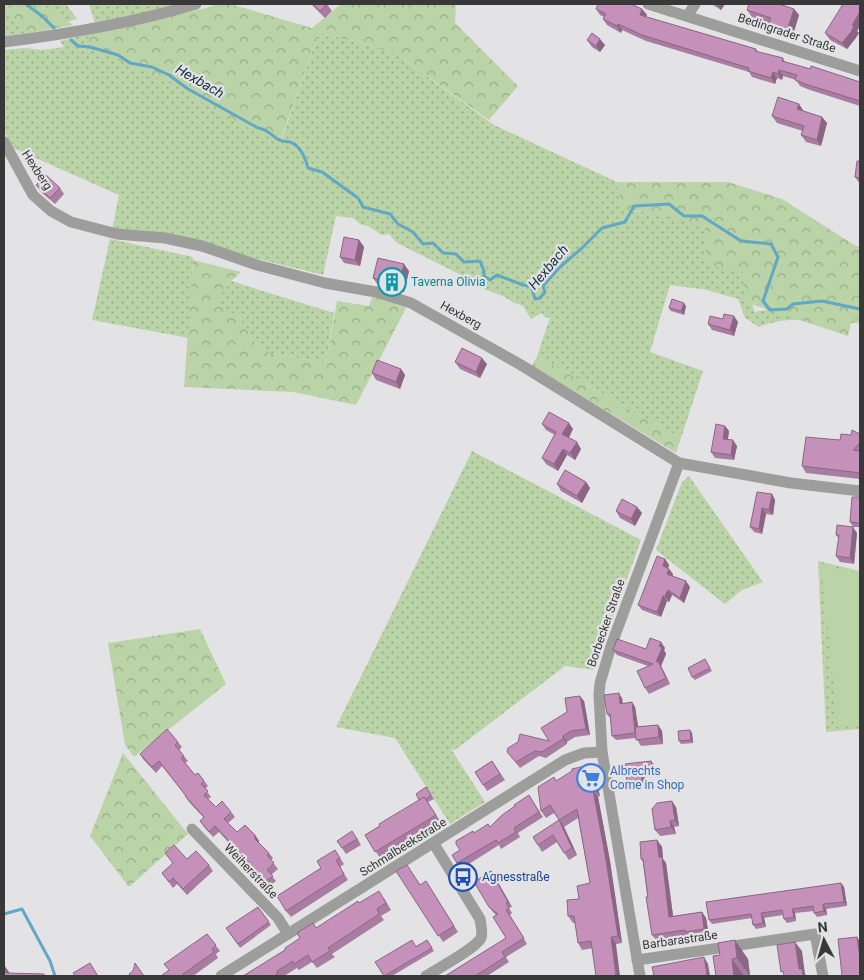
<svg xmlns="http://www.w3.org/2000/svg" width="864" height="980" font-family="Roboto,sans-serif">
	<defs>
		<pattern id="grass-dots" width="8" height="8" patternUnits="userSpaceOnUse" patternTransform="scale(1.25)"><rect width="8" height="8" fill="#bad3a7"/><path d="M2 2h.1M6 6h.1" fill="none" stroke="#98ac89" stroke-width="1.8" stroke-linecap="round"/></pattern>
		<pattern id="forest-crowns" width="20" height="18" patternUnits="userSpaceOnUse" patternTransform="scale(1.25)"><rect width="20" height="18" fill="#bad3a7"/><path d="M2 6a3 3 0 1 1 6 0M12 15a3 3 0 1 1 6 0" fill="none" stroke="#98ac89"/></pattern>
	</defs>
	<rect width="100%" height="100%" fill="#e3e3e6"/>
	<!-- grass -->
	<g fill="url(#grass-dots)">
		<path d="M4,4l21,30 -21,2z"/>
		<path d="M41,4h25l11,15 -10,3z"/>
		<path d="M89,4h95l-88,22z"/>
		<path d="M319,32l76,21 99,72 123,57 5,29 78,4 43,51 3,25 9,21 15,-3 90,4v10c-6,-1 -13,1 -19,0 -28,-3 -56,-7 -82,4l-14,-9 -7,-19 -31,-9 -37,-5 -20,67 53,19 -22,67 -144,-82 13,-38 -6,-1 -2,-4 -11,6 -8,-13c-9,-3 -12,-5 -19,-9 -14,-7 -20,-6 -33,-17l-74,-37 -8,-9 -7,1 -14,-9 -8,-2 -7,-6 -17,-2 -13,59 -85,-21 -38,-14 -52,-9 -36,-1 7,-35 -106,-47 -9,-17v-81l20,-2 18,2 22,-3 -4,-6 28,-7 78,45 115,62z"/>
		<path d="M110,239l83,18 -4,81 -97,-18z"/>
		<path d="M231,281l103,32 -8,50 -66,-12 -21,-34 -25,-15z"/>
		<path d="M472,451l169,89 -47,130 -29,-4 -110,84 -4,-1 34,53 -35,22 -55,-86 -59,-11z"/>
		<path d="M689,476l74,106 -21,8 -17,14 -69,-54 24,-63 3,-6z"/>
		<path d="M818,561l42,10v158l-34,3z"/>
	</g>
	<!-- forest -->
	<g fill="url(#forest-crowns)">
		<path d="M4,4h37l32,21 -48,9z"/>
		<path d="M218,4h12l82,24 29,-24h115l-1,19 63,63 -29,34 -94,-67 -76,-21 -39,110 -56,-25 -47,-31 -87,-38 -2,-14 118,-26z"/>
		<path d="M617,182h111l54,17 74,47h4v73h-8l-4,17 -103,-34 -3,-32h-20l-16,-10 -1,-34 -59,-14 -24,-1z"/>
		<path d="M193,260l48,12 -10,9 -16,21 24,15 21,34 66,12 11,-62 32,5 4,-11 33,13 -50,97 -63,-13 -109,-5z"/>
		<path d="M537,356l144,82 -5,15 -144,-87z"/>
		<path d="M200,629l26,55 -92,73 -9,-12 -17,-102z"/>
		<path d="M123,753l65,81 -59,53 -39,-51z"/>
	</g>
	<!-- pitch -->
	<path fill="#bad3a7" d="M821,565l39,9v150l-22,3z"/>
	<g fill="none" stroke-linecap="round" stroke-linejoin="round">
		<!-- stream -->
		<g stroke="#60a8c6" stroke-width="3">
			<path d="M26,4l16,12 12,12"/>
			<path d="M71,40l7,6 12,1 28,8 12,8 22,4 17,8 19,14 70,39c9,1 13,7 21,12 4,2 7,1 11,2 10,3 16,17 18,26l14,4 36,26 5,9 27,7 8,10 15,8 10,12 10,-1 10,10 13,1 8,8 16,-1 4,10v5l6,4 7,-5 26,10 8,1 4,13 5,-1 5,-6 -2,-6 16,-18 23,-20 20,-20 23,-6 9,-16 35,-2 15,12h18l39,25 30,3 7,13 -15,44 7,9 17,-1 6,-5 29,-3 38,8"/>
			<path d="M4,914l18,-5 28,52 5,15"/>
		</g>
		<!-- minor -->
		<g stroke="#9d9d9c" stroke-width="11">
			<path d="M648,4l212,67"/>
			<path d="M688,15l7,-11"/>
			<path d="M4,42c64,-8 129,-19 192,-38"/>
			<path d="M4,142l29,53 18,16 20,11 46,12 48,4 37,8 55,19 68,18 51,9 35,11 110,62 158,98 112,20 69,8"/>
			<path d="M192,829l86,89 10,16"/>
			<path d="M637,960l178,-26 8,42"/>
			<path d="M221,976l344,-216 19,-7 18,-1"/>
			<path d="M426,976c11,-7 49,-27 55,-38 2,-5 0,-13 -1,-19l-46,-75"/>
			<path d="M640,976l-38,-224 -3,-57 1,-12 11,-37 68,-183"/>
		</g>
	</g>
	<!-- wall -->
	<g fill="#a97da1">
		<path d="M311,4h16l5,7 -7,7z"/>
		<path d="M712,4h13l-4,6 -8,-5z"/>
		<path d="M860,4v22l-3,5 2,2 -4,6 -8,10 -17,-9 -5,-7z"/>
		<path d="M596,9h46l5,6 -1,2 110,32 2,3 25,6 2,4 75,20v24l-50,-16 -10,-4 -4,-6 -13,-4 -1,4 -5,-2 -2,6 -23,-7 -3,-5 -103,-31 -24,-11 -1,3 -14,-8 -4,-6 1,-2 -4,-2z"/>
		<path d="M794,9l5,6 -7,23 -19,-6 -5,-7 1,-2 -17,-6 -5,-7z"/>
		<path d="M587,40l18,5 -5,7 -8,-5z"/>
		<path d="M799,104l4,7 19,6 5,6 -6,23 -15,-4 -5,-7 2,-4 -26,-8 -5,-7z"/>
		<path d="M860,161v23l-5,-7z"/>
		<path d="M36,185l24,3 4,6 -9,10 -14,-12z"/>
		<path d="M359,240l5,7 -4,19 -16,-3 -4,-6z"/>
		<path d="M409,271l-5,21 -26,-7 -5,-7z"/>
		<path d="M686,306l-2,9 -13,-4 -2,-3z"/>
		<path d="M738,322l-4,14 -22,-6 -4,-6z"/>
		<path d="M455,362l32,2 -7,14 -20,-9z"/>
		<path d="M401,369l4,6 -5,14 -24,-9 -4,-7z"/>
		<path d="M542,424l31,5 -4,9 12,11 -6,11 -8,-5 -9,16 -12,-7 -4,-6 13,-23 -9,-5z"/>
		<path d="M725,426l4,5 -1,8 9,7 -3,14 -19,-2 -4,-6z"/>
		<path d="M860,434v45l-54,-6 -4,-7 38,-26 11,-5z"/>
		<path d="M586,482l4,6 -8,15 -21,-12 -4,-7z"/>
		<path d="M772,494l3,6 -2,15 -7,-1 -4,20 -8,-2 -4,-5z"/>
		<path d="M860,497v30h-7l-3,-5z"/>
		<path d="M637,507l5,6 -7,13 -15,-8 -4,-7z"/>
		<path d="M857,533l-3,31 -14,-2 -4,-6 3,-17 -3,-4z"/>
		<path d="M665,559l4,6 -1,3 5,6 -1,2 18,11 -6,16 -12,-8 -3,7 -2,-1 -6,16 -19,-7 -4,-5z"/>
		<path d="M665,648l-1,2 2,4 -5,12 9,18 -21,10 -4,-6 3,-22 -31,-11 -4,-5 33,-1z"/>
		<path d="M707,663l5,8 -17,9 -3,-3z"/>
		<path d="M622,698l1,6 9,-2 3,5 3,20 20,-2 4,6 1,13 -22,2 -5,-8 -20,2 -4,-4 -1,-17 -4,-5z"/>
		<path d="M584,701l6,34 -15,2 -8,5v2l-21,14 -7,-2 -19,12 -13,-16 42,-11z"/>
		<path d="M690,730l2,3 1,10 -12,1 -2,-3z"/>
		<path d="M178,742l4,5 -3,3 9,11 -3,2 10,12 3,-2 10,13 -3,3 6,8 -3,2 8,8 15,5 4,5 -7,6 9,9 18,3 4,6v2l10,10 4,5 -2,2 7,9 -7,6 5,6 -7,6 -50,-55 -6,5 -9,-10 -4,-6 4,-3 -15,-16 -4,-6h1l-24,-30 -6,7 -13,-14 -3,-5z"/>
		<path d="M492,761l13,19 -18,11 -12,-19z"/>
		<path d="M651,761l4,5 1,10 -11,1 1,10 -16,2 -3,-6z"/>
		<path d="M589,765l5,7 6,24 -2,1 12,64 12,82 -40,7 -4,-7 -3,-20h-2l-5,-7 22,-33 -12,-65 -14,9 13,28 -8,5 -12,-18 -15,10 -9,-15 26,-17 -5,-7 -8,5 -5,-7 15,-30z"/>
		<path d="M426,787l8,12 -6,3 12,19 -60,37 -15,-23 54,-35z"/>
		<path d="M529,795l14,22 -25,16 2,4 -19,12 -2,-4 -38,24 -9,-14 8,-5 14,-17 16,-6z"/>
		<path d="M676,807l3,19 -5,1 2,7 -16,2 -5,-6z"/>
		<path d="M357,838l4,7 -15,9 -9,-13z"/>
		<path d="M657,840l5,7 1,12 3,4 7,53 29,-4 4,6 3,18 -19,2 -2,-1 -31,4 -5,-6 -9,-73 -2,-3z"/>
		<path d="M335,850l9,14 -4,3 8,13 -57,37 -5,-6z"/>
		<path d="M165,853l44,12 4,6 -26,24 -10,-11 -4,4 -11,-15 11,-10z"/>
		<path d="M396,871h15l9,14 6,-4 32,51 -15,10z"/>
		<path d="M491,871l21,36 -3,1 3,5 -2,2 17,29 -21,13 3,5 -22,14h-42l61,-38 -10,-23 -3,-3 -4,-5z"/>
		<path d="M841,883l3,4 3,19 -21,3 1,6 -10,2 -3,-4v-2l-19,2 1,8 -9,2 -3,-4 -1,-4 -19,3 2,9 -10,2 -3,-4 -1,-7 -40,6 -3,-4z"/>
		<path d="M384,898l7,12 -10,6 3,4 -52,34 3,3 -18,11 -5,-6 -13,8 -2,-2 -13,8h-41l42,-26 31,-22 43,-25z"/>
		<path d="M269,922l2,3 -31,23 -14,-20z"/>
		<path d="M207,934l13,17 -4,3 2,4 -25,18h-32l8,-6z"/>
		<path d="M427,940l7,11 -42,25h-8l32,-30z"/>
		<path d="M713,956l35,3 2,17h-34z"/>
	</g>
	<!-- shaded-wall -->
	<g fill="#8a6683">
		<path d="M717,4h8l-4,6z"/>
		<path d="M642,9l5,6 -3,6 -4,-6z"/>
		<path d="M794,9l5,6 -7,23 -5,-7z"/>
		<path d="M860,12v14l-3,5 2,2 -4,6 -8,10 -5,-6z"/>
		<path d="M618,24l4,6 -1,3 -4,-7z"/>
		<path d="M600,39l5,6 -5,7 -4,-6z"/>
		<path d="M779,70l4,6 -1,4 -4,-6z"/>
		<path d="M773,72l4,6 -2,6 -4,-6z"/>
		<path d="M799,104l4,6 -1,5 -5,-6z"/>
		<path d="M822,117l5,6 -6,23 -4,-6z"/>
		<path d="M359,240l5,7 -4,19 -5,-6z"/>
		<path d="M404,264l5,7 -5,21 -5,-7z"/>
		<path d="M684,303l2,3 -2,9 -3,-4z"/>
		<path d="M734,316l4,6 -4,14 -4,-6z"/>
		<path d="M482,358l5,6 -7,14 -4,-6z"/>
		<path d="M401,369l4,6 -5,14 -4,-7z"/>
		<path d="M569,423l4,6 -6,11 -5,-6z"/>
		<path d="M725,426l4,5 -2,13 -4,-5z"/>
		<path d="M733,440l4,6 -3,14 -3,-5z"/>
		<path d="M577,442l4,7 -6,11 -5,-7z"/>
		<path d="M563,449l4,6 -9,16 -4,-7z"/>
		<path d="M586,482l4,6 -8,15 -5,-7z"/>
		<path d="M772,494l3,6 -2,15 -4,-5z"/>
		<path d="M637,507l5,6 -7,13 -4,-7z"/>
		<path d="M762,508l4,6 -4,20 -3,-5z"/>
		<path d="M853,527l4,6 -3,31 -4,-6z"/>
		<path d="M665,559l4,6 -2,7 -4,-6z"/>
		<path d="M669,569l4,5 -2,6 -4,-6z"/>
		<path d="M686,581l4,6 -6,16 -4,-5z"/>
		<path d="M668,590l4,5 -3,7 -4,-6z"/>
		<path d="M663,596l4,5 -6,16 -4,-5z"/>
		<path d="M661,642l4,6 -1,2 2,4 -5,12 9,18 -14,-22 3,-16z"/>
		<path d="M619,693l3,5 1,11 -3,-5z"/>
		<path d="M580,696l4,5 6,34 -4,-6z"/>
		<path d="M632,702l3,5 5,31 -4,-5z"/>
		<path d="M658,725l4,6 1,13 -4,-7z"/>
		<path d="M690,730l2,3 1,10 -2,-3z"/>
		<path d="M563,736l4,6v2l-4,-5z"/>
		<path d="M651,761l4,5 1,10 -4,-6z"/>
		<path d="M589,765l5,7 6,24 -5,-7z"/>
		<path d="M641,771l4,6 1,10 -4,-6z"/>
		<path d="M593,790l5,7 12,64 12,82 -4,-7z"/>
		<path d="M672,801l4,6 3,19 -4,-6z"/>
		<path d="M559,820l5,7 13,28 -5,-7z"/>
		<path d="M670,821l4,6 2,7 -5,-7z"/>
		<path d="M255,835l4,6v4l-4,-6z"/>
		<path d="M657,840l5,7 1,12 3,4 8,60 -5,-6 -10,-60z"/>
		<path d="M491,871l4,6 17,30 -4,-5z"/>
		<path d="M841,883l3,4 3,19 -3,-4z"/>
		<path d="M823,904l3,5 1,6 -3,-4z"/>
		<path d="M792,909l3,4 1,8 -2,-4z"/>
		<path d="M702,912l4,6 3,18 -5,-7z"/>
		<path d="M761,913l3,5 2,9 -3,-4z"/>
		<path d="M611,937l5,7 4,32h-4z"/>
		<path d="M857,937l2,3 1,7v11z"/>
		<path d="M735,940l13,19 2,17 -13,-18z"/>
		<path d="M795,942l7,9 3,23 2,2h-4l-4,-7z"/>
		<path d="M704,957l4,7 2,12h-3v-1z"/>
		<path d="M732,959l12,17h-10z"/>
		<path d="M4,965l5,7 1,4 -4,-3z"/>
	</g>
	<!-- building -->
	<g fill="#c591bb" stroke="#8a6683">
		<path d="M313,4h14l-7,7z"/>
		<path d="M598,4h33l11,5 -2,6 116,34 -1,2 28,7 -1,3 18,5 10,3 1,-3 49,16v19l-55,-17 -10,-4 2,-5 -18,-5 -1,4 -5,-2 -2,6 -23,-7 1,-3 -107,-33 -24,-11 -1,2 -14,-7 3,-5 -10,-5z"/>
		<path d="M749,4h30l15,5 -7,22 -19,-6 3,-7 -24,-8z"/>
		<path d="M843,4h17v8l-8,13 2,1 -3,6 -9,11 -17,-10z"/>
		<path d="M592,33l8,6 -4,7 -9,-6z"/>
		<path d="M778,97l21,7 -2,5 25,8 -5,23 -16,-5 3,-9 -32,-10z"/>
		<path d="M857,161h3v17l-5,-1z"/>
		<path d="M46,175l14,13 -10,10 -14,-13z"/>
		<path d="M344,237l15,3 -4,20 -15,-3z"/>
		<path d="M378,258l26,6 -5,21 -26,-7z"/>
		<path d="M672,299l12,4 -3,8 -12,-3z"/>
		<path d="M724,314l10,2 -4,14 -22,-6 2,-8 13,3z"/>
		<path d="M462,348l20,10 -6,14 -21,-10z"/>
		<path d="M377,360l24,9 -5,13 -24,-9z"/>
		<path d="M549,412l20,11 -7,11 15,8 -7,11 -7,-4 -9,15 -12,-6 14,-26 -14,-8z"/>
		<path d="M716,424l9,2 -2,13 10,1 -2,15 -20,-3z"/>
		<path d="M852,430l8,4v9l-7,7 7,1v22l-58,-7 4,-29 34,3 1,-6 10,1z"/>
		<path d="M565,470l21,12 -9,14 -20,-12z"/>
		<path d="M757,492l15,2 -3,16 -7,-2 -3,21 -9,-2z"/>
		<path d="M852,497h8v26l-10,-1z"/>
		<path d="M622,499l15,8 -6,12 -15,-8z"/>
		<path d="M837,525l16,2 -3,31 -14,-2 3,-21h-3z"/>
		<path d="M657,556l8,3 -2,7 6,3 -2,5 19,7 -6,17 -12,-8 -3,6h-2l-6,16 -19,-7z"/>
		<path d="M650,638l11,4 -2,4 3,2 -6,14 2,-1 8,17 -21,10 -8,-17 16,-7 -40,-14 4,-11 29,10z"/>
		<path d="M705,659l5,9 -18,9 -4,-9z"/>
		<path d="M619,693l1,11 12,-2 3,31 -23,3 -2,-22h-3l-3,-19z"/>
		<path d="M580,696l6,33 -15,2 -8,5v3l-21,13 -7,-1 -19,11 -9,-10 1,-4 10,-6 2,-8 29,7 -8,-13 26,-16 -2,-14z"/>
		<path d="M658,725l1,12 -23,3 -1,-13z"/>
		<path d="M167,729l11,13 -3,3 9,11 -3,2 14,17 3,-2 6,8 -3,3 7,7 -4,4 12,12 6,-6 9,11 -7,7 13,13 8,-7 10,10v4l14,14 -2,2 7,8 -7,7 6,6 -7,5 -51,-55 -6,6 -9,-11 4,-4 -19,-21h1l-27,-35 -7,6 -12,-13z"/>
		<path d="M690,730l1,10 -12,1 -1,-10z"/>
		<path d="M492,761l8,13 -17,11 -8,-13z"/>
		<path d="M651,761l1,9 -11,1 1,10 -15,2 -2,-19z"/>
		<path d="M589,765l6,24 -2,1 12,64 13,82 -7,1 5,39h-20l-5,-35 -13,2 -4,-27h-6l-1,-16 12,-1 -2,-13 13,-3 -13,-74 -18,11 13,28 -8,5 -11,-18 -15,10 -5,-8 26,-17 -9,-15 -9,6 -3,-24 16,-10 2,4 16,-10v-2z"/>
		<path d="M426,787l5,8 -5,4 -2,-2 -5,3 -3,-6z"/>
		<path d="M529,795l10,17 -25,16 2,4 -18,11 -2,-3 -39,23 -5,-8 8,-5 -4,-6v-3l17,-10 1,2 14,-9 2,3 12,-12 13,-9 -1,-1z"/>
		<path d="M424,797l12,18 -61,37 -10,-17 15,-9 -1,-2z"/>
		<path d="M672,801l3,19 -5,1 1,6 -16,3 -3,-21 5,-6z"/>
		<path d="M352,831l5,8 -15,9 -5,-7z"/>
		<path d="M657,840l2,17h3l7,60 33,-5 2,17 -19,3v-2l-33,5 -6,-38h2l-5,-38h-2l-1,-17z"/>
		<path d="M174,845l13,14 9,-8 13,14 -26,24 -10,-11 -4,4 -7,-9 11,-10 -8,-10z"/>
		<path d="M335,850l5,8 -4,2 8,14 -58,37 -9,-15 44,-28 -4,-7z"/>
		<path d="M407,865l13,20 6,-4 28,45 -16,10 -42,-65z"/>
		<path d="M491,871l17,31 -2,1 3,5 -3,2 18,28 -22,14 3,5 -30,19h-30l61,-38 -13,-21 5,-3 -9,-7 -15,-25z"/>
		<path d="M841,883l3,19 -21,2 1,7 -10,2 -1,-7 -21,3 2,8 -10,2 -2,-9 -21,3 2,10 -10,2 -2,-11 -42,6 -3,-18z"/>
		<path d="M379,891l7,12 -9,6 2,5 -51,34 2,3 -18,11 -4,-7 -14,9 -1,-3 -16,10 1,2 -4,3h-31l42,-26v-2l15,-10 -3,-5 16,-10 3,5 42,-27 1,2z"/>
		<path d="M258,907l11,15 -31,22 -12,-16z"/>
		<path d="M207,934l9,11 -4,4 2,3 -31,22 2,2h-24l8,-6 -5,-6z"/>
		<path d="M857,937l3,21v18h-18l-4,-37z"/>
		<path d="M412,940l4,7 11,-7 5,8 -48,28 -9,-14z"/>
		<path d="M735,940l2,18 -5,1 2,17h-18l-3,-20 7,-1 -2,-12z"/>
		<path d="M795,942l4,27h3l1,7h-19l-1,-5 -2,1 -4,-27z"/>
		<path d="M704,957l3,18 -6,1h-47l-2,-9z"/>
		<path d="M90,963l8,13h-23l-2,-3z"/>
		<path d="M135,963l9,13h-14l-1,-2 4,-3z"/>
		<path d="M4,965l2,8 38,1 1,2h-41z"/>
	</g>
	<!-- icons -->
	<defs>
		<symbol id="building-ring" viewBox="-11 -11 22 22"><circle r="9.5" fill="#e3e3e6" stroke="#0f9aa8" stroke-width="1.5"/><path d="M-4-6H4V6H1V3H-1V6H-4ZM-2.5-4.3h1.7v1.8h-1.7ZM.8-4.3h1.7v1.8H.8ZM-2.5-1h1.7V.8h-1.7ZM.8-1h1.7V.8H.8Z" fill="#0f9aa8"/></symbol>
		<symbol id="supermarket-ring" viewBox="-11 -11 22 22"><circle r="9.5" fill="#e3e3e6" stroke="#3f7fe0" stroke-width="1.5"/><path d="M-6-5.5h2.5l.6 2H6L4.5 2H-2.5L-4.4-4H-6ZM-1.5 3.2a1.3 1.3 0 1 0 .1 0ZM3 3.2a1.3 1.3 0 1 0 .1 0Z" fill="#3f7fe0"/></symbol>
		<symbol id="bus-ring" viewBox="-11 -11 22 22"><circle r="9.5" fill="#e3e3e6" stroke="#1a4fb4" stroke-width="1.5"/><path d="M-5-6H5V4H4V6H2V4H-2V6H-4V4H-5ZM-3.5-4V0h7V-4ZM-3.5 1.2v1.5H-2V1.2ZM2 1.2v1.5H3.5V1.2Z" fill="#1a4fb4"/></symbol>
	</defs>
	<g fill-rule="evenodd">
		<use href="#building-ring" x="376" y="266" width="32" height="32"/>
		<use href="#supermarket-ring" x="575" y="762" width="32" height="32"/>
		<use href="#bus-ring" x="447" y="861" width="32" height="32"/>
	</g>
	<g text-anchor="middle" stroke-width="4.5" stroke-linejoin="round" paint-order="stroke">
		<!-- street labels -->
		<g font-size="12" fill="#383839" stroke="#e3e3e6">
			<text transform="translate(787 33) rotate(18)" y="4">Bedingrader Straße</text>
			<text transform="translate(37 170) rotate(57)" y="4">Hexberg</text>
			<text transform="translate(461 315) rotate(29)" y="4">Hexberg</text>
			<text transform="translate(606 623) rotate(-71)" y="4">Borbecker Straße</text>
			<text transform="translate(403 847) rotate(-32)" y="4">Schmalbeekstraße</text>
			<text transform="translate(251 871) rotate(46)" y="4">Weiherstraße</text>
			<text transform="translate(680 940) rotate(-8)" y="4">Barbarastraße</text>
		</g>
		<!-- culture labels -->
		<g font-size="12" fill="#0d838f" stroke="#e3e3e6" text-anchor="start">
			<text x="411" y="286">Taverna Olivia</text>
		</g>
		<!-- shop labels -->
		<g font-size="12" fill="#366cbe" stroke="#e3e3e6" text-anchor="start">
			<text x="610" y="775">Albrechts<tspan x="610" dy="14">Come in Shop</tspan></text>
		</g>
		<!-- transit labels -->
		<g font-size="12" fill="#164399" stroke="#e3e3e6" text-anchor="start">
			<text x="482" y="881">Agnesstraße</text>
		</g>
		<!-- water labels -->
		<g font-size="14" font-style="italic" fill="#123442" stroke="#e3e3e6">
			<text transform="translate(200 81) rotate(30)" y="5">Hexbach</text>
			<text transform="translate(548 267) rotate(-50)" y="5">Hexbach</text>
		</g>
	</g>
	<!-- border -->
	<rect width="864" height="980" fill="none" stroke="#383839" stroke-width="10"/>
	<!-- north arrow -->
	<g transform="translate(824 940) rotate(354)" stroke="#e3e3e6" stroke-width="4" paint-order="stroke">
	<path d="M0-4L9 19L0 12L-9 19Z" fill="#383839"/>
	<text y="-8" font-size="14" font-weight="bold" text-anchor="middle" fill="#383839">N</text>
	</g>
</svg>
